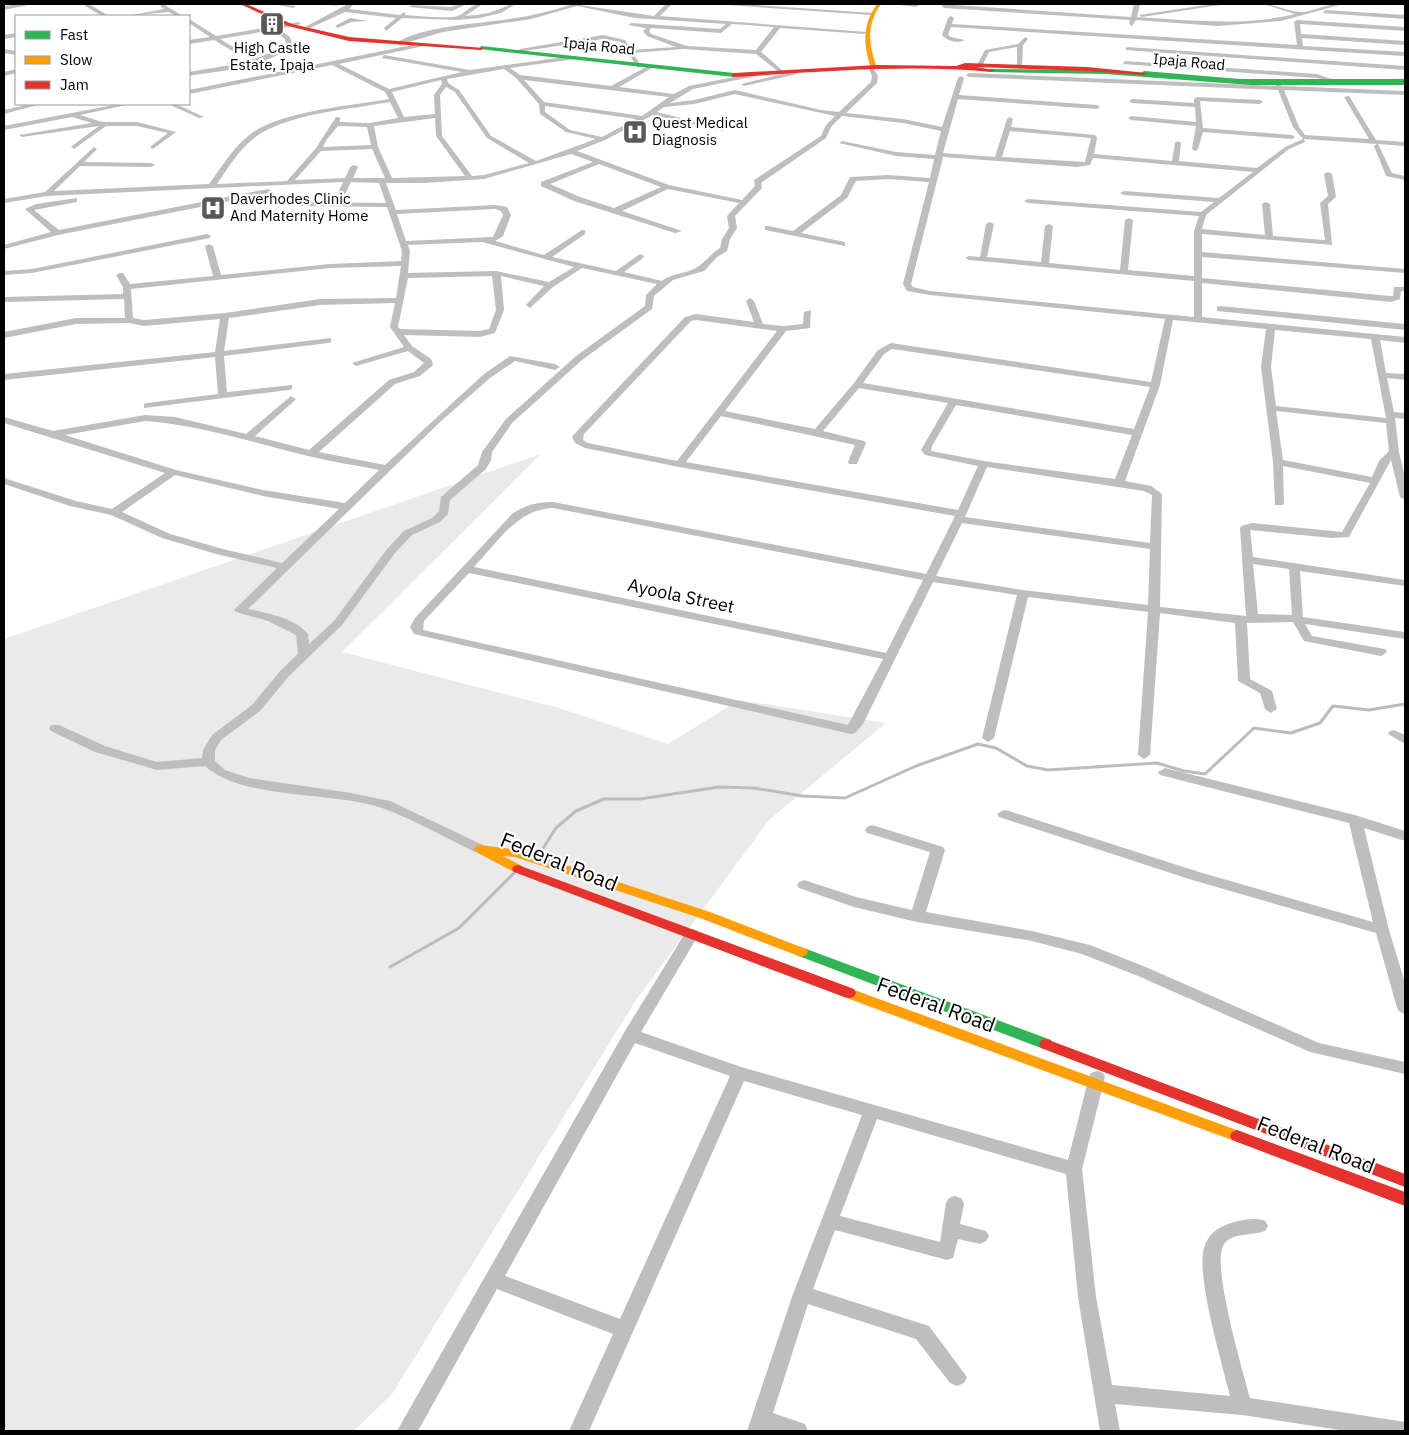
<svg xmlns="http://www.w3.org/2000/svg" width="1409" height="1435" font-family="'IBM Plex Sans',sans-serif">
	<rect width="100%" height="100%" fill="#fff"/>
	<!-- green -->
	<path fill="#eaeaea" d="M541,454l-199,198 220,57 106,35 71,-44 147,23 -117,97 -133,180 -244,394 -38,37h-350v-792z"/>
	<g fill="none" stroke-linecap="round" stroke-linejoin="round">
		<!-- stream -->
		<g stroke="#bcbcbc" stroke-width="3">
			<path d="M536,855l6,-5 14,-22 20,-17 28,-12h36l79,-12 35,1 48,8 43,2 71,-32 62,-22 18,4 31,18 21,4 109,-7 27,8 21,3 49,-46 37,5 29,-10 13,-17 36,4 36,-6"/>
			<path d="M390,967l69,-39 55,-55"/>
		</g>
		<!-- street -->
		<g fill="#bebebe" fill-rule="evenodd">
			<path d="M21,4h12l-29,6v-4z"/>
			<path d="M85,4h4l20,12h-7l-17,-10z"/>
			<path d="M163,4l20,12h-7l-7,-4 -42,4 37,-7 -4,-3z"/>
			<path d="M273,4l23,2 -3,2z"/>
			<path d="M323,4h17l-3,2z"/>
			<path d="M348,4l5,1 -4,4 51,6 4,-3 2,3c10,1 46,4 52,1 9,-4 14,-13 25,-12l-18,12c11,-1 22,-2 32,-6 7,-2 11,-6 19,-6l-15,9 -22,5 -22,2 -55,-2 -16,13 -2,-3 12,-10 -51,-6 -35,16 -5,-1z"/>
			<path d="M460,4l5,1 -13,6 -43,-4 3,-2 39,2z"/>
			<path d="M573,4l81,12 12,-12h6l-12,12 207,16 -3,2 -84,-6 -19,24 21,18 -2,3 -24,-19 -73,-5 -50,4 8,13 -3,2 -17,-26 -18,-3 -85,13 2,-3 83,-14 22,5 6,10 45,-3 -29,-11 -4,-5 3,-3 -18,-3 3,-2 89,6 6,-5 -91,-6 -58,-12 -46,13 -88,13 -44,13 -3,-2c26,-17 82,-19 113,-24 22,-3 43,-8 64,-15zM732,24l42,3 -18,23 -69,-4 -36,-12 -2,-3 2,-3 70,5z"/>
			<path d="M713,4h27l134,9 -3,2z"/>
			<path d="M891,4h27l1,1 -3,2z"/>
			<path d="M940,4l191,13 3,-13h6l-3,13c52,3 106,10 158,-3l-32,-10c13,0 28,9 40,8 14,-2 26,-9 40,-8l-62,17 -64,5 -81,-6 -4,6 -3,-2 1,-4 -186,-12z"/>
			<path d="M1213,4h13l-84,13 -3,-2z"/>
			<path d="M1325,10l80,5v4l-82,-6z"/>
			<path d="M951,16l3,2 -2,6 345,21 -3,-23 3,-2 108,7v4l-105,-7 1,10 104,7v4l-103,-7 1,8 102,6v4l-454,-29 -3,8 3,2 14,3c-7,4 -18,1 -23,-5l6,-17z"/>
			<path d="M350,18l18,3 -17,1 -13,6 -3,-2z"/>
			<path d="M189,19l27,17 82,-14 3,2 -22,5 11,8 2,7c-26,25 -69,26 -103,32v-4c34,-6 68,-8 97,-29l-1,-4 -12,-9 -53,9 18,11 -2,3 -22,-13 -25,4v-4l21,-3 -21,-14z"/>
			<path d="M16,33v4l-12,2v-4z"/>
			<path d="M1025,37l3,2 -5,6 -1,23 -5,-1v-20l-28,5 -7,14 -5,-1 8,-15 33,-6z"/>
			<path d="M422,43l2,3 -85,18 50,25 73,-17 -80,-14 2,-3 86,15 103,-14 2,3 -65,9 10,7 91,11 39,-21 2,3 -33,19 55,7 15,-8 65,-13 2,3 -63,13 -23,14 24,-3 41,-10 86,20 18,2 32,-30 1,-6 -4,-9 3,-2 7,11 -1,7 -31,30 57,6 39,8 16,-49 3,-2 3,2 -5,17 138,10 3,2 -3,2 -139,-10 -15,54 52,4 12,-38 3,-2 3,2 -2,8 84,8 2,3 -3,16 78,7 3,-18 3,-2 3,2 -2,18 78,7 28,-21 18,-8 -10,-12 -15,-37 -309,-13 -3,-2 3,-2 307,13 -1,-3 3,-2 4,5 123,5v4l-121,-5 15,37 6,8 64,4 -25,-42 5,-1 27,44 29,2v4l-27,-2 14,29 13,3v4l-19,-4 -12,-30 3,-2 -73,-5 1,3 -16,7 -83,66 -4,14 63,6 -3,-31 4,-2 4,2 3,32 52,4 -5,-37 8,-7 -4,-22 4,-2 4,2 4,23 -8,7 4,41 -130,-11v18l203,17v4l-203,-16v21l188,18h3l1,-9h11v4h-4l-1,8 -9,3 -189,-19v34l203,20v6l-25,-3 6,33 19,1v6l-18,-2 7,34 11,1v6l-10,-1 4,34 6,25v23l-5,-3 -9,-37 -42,77 -17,1 -82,-8 3,27 152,23v6l-105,-15 3,46 102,15v7l-100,-15 7,12 73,13 2,3 -6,4 -77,-15 -11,-19 -46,1 3,56 22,12 5,18 -6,4 -6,-4 -5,-16 -22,-12 -3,-58 -75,-10 -10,142 -6,4 -6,-4 10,-143 -120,-15 -34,141 -6,4 -6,-4 35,-143 -84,-13 -70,142 -8,9 -4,1 -437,-100 -4,-7 5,-9 97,-104c13,-9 26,-12 41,-12l373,72 29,-58 -276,-49 -94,-19 -10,-5 -3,-6 6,-7 107,-113 11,-3 58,8 -8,-21 4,-3 4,3 9,23 20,2 20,-2 1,-12 7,-2 -1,18 -24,3 -61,80 90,18 39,-46 24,-33 13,-7 260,39 14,-63 -235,-24 -23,-4 -4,-7 26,-102 -41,-3 -32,2 -9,17 -46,35 44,9v4l-80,-16v-4h3l25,5 48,-36 9,-18 38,-2 42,3 4,-19 -38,-3 -57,-13 3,-2 54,11 39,3 6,-24 -38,-8 -61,-7 -11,11 -5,11 -65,45 1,5 -27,28 2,12 -7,11 -3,12 -10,6 -13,14 -31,9 -19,16 -2,13 -70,51 -70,63 -20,29 -1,8 -5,9 -36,31 -2,14 -8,8 -28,13 -17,18 -53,72 -53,51 -29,35 -39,29 -6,10v11l10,9 24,8 102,15 39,8 95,45 2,3 -2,3h-10c-29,-14 -64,-34 -93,-44 -49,-17 -140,-8 -177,-42l-48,4 -62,-18 -44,-21 -2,-3 2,-3h8l46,21 52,16 45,-4 1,-8 9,-15 40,-30 29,-35 17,-16 -2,-19 -28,-14 -32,-9 -2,-2 43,-42 -61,-14 -54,-16 -51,-23 -41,-9 -66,-22v-6l72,23 36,8 53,-36 -161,-50v-6l49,14 92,-16 30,2 71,17 45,-38 5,3 -2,2 -39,35 54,14 80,-70 25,-8 10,-9 -16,-12 -52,15 -4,-3 52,-16 -14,-20 5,-24 -75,2 -91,13 -5,33 107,-13v4l-3,1 -104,13 3,36 65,-7v4l-3,1 -145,18v-4l3,-1 71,-9 -3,-37 -211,23v-6l211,-22 5,-33 -76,7 -15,-3 -53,1 -72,14v-6l72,-14h49l-1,-19 -120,3v-5l119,-3v-7l-7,-12 4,-2h3l7,11 83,-8 -8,-30 4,-2 4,2 8,29 109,-11 71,-3 1,-10 -15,-44 -87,-1 -4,-2 4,-2 86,1 -7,-20 -28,-1 -5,11 -4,2 -4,-2 5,-11 -296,14 -43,7v-4l41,-7 49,-45 3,2 -13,13 67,1 4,2 -4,2 -71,-1 -26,25 155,-7c12,-16 23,-35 39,-48 30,-25 102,-30 141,-37l-4,-7 -53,-27 -143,29v-4zM504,69l12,9 23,26 1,10 26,18 30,7 -60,22 -45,-25 -32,-46 -11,-7 -1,-4zM441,80l1,4 -8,11 1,19 -31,3 -12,-25zM524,80l145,17 -27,19 -98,-14zM446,87l9,5 32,46 42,25 -45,12 -12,1 -30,-40 -2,-41zM735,94l100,22 -9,9 -5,11 -67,44 1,6 -13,14 -73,-15 -92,-34 28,-11 48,-25 71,16v-2l-67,-17 7,-5 30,-3zM390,102l8,16 -28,5 -30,-1v-5h-4l-20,31 -29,33 -70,3c11,-16 21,-33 36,-45 29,-25 100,-30 137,-37zM545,106l91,13 -34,18 -32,-7 -25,-18zM435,118l1,18 29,40 -73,2 -14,-31 -4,-21zM338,126l29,1 4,18 -48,2 4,-8zM1010,131l81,7 -6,24 -83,-5zM372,149l13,29h-32l5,-11 -4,-2 -4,2 -5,11 -50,2 26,-29zM571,154l22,8 -52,20v4l33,15 101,32 7,-2 -60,-20 46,-22 71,14 -12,13 2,12 -7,11 -2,9c-8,5 -13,12 -21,18 -10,8 -26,6 -37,15l-38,-9 19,-14 1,-2 -4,-2 -24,17 -64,-14 33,-23v-4h-3l-38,25 -49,-14 8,-5 8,-21 -4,-8 -12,-2 -99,5 -10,-27h39l59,-4zM943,157l134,10 13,-2 3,-7 160,14 -34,26 -95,-7 -4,2 4,2 90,7 -13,10 -173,-13 -4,2 4,2 171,13 -5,15v45l-66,-6 5,-50 -4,-2 -4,2 -5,50 -71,-7 4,-37 -4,-2 -4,2 -4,36 -54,-5 7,-33 -4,-2 -4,2 -6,33 -11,-1 -4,2 4,2 225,21v36l-264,-26 -17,-4 -2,-3zM599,164l62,23 -47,21 -34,-11 -30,-13zM495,209l6,2 2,4 -10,22 -87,4 -9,-27zM482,242l92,25 -25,15 -53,-11 -88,2 2,-22 -2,-6zM401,266l-5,32 -76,1 -95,14 -81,7 -11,-2 -2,-29 199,-21zM582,268l75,16 -11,11 -1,11 -69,50 -70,63 -24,33 -4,13 -37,32 -2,14 -7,7 -28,13 -17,18 -53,72 -25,23 -1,-10c-13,-16 -41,-21 -60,-25l191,-186 51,-45 25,-17 40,9 5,-3 -5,-3 -45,-8 -26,18 -99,91 -66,-13 76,-68 25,-8 12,-10 1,-2 -2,-5 -19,-13 -8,-11 76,2 15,-4 9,-23 -3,-34 43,10 -18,19 4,3 23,-21zM492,276l4,34 -7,19 -9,2 -80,-2 -2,-2 10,-49zM696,320l81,11 -100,130 -89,-18 -5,-3 1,-6 107,-113zM1173,320l93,9 -5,38 12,95 2,43h8l1,-2 -1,-37 87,17 -28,49 -90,-9 -11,3 -1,2 6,88 -86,-9 2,-113 -11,-8 -26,-5 35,-96zM1275,330l96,9 15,79 -110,-12 -5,-39zM892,349l258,38 -16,42 -271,-46 21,-29zM859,388l89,15 -27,47 4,5 53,11 -20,44 -272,-48 35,-46 134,29 -7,17 1,2h8l9,-21 -2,-2 -41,-10zM956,405l176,30 -17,44 -131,-18 -53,-10 1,-5zM1276,411l110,12 3,28 -10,10 -7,16 -89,-17zM145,421c56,4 109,22 163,35 24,6 48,9 71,14l-34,33 -82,-13 -87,-20 -111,-35zM987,467l157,24 8,4 -2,48 -185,-26zM175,475l88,21 76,13 -57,54 -59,-14 -53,-15 -48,-22zM553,508l370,72 -37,73 -412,-86c23,-24 43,-58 79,-59zM962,523l188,26 -2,56 -125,-15 -87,-14zM1253,564l36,5 3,46 -34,-1zM469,573l414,86 -35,66 -425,-95 1,-9z"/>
			<path d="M1127,47l278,19v4l-280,-20z"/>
			<path d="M4,49l12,2v4l-12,-2z"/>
			<path d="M1125,61l192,13 17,6 -3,2 -14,-4 -194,-14z"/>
			<path d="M16,69v4l-12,3v-4z"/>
			<path d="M795,71l2,3 -53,12 -3,-2z"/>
			<path d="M1197,97l63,3 3,2 -3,2 -60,-3 3,27 89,7 3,2 -3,2 -89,-7 -5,17 -3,2 -3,-2 4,-23 -65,-6 -3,-2 3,-2 65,6 -1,-15 -63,-4 -3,-2 3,-2 62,4v-4z"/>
			<path d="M31,104h10l-37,10v-4z"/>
			<path d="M119,104h12l-51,11 22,7h35l39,10 -23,17 -3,-2 1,-1 17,-13 -31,-7h-31l-32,23 -3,-2 1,-1 27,-20 -77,11 -3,-2 73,-12 -20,-6 -68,13v-4z"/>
			<path d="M168,104h8l28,13 -5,1z"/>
			<path d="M268,189l4,2 -1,2 -213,42 -54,14v-4l47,-13 -26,-23 11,-5 41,-6v4l-43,8 25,20z"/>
			<path d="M207,234l4,2 -1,2 -178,35 -28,2v-4l28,-2z"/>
			<path d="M1220,306l185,18v6l-188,-19v-4z"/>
			<path d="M1394,730l11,5v9l-17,-10 2,-3z"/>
			<path d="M1165,768l190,47 50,16v10l-41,-13 25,102 16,53v31l-5,-2 -3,-4 -21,-75 -187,-54 -190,-62 -2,-3 7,-4 5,1 190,61 174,50 -24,-99 -189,-48 -2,-3z"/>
			<path d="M872,825l71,22 2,3 -19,62 106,19 58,14 58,23 171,75 86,19v12l-95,-22 -172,-76 -56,-22 -50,-13 -115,-19 -63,-15 -55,-19 -2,-3 2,-3 5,-2 52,17 56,13 18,-58 -63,-19 -2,-3 2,-3z"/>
			<path d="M692,929l5,1 2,4 -58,98 100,35 327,93 21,-83 2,-4 6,-2 6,2 2,4 -23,92 14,128 16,88 118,11c-8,-33 -34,-119 -26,-148 4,-14 14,-21 27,-25 11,-3 24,-6 34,-2l3,5 -3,5c-13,5 -35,1 -42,15 -11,21 20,126 27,152l155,24v9h-59l-104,-16 -127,-11 5,27h-20l-22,-134 -12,-123 -189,-55 -37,97 100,26 6,-39 3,-5 6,-2 6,2 3,5 -4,21 26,7 3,5 -3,5 -6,3 -22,-5 -5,19 -6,2 -112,-30 -22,59 116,37 38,51 -3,6 -7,3 -7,-3 -34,-44 -108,-35 -35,109 32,11 3,7h-61l46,-137 69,-179 -118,-34 -155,350h-20l44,-97 -116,-45 -79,142h-21l228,-400 62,-101zM635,1043l95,33 -110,243 -115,-43z"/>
		</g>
		<!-- fast -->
		<g fill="#30b455" fill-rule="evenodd">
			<path d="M481,46l253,27 3,2 -3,2 -255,-28z"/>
			<path d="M989,69l116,1 36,3 3,-2 96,8h165v6h-154l-146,-11 -114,-2z"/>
			<path d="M801,947l250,93 2,4 -2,4 -5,1 -5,-1 -245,-93 -2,-3 2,-3z"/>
		</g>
		<!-- slow -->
		<g fill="#ff9f0a" fill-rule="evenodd">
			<path d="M877,4h4c-14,20 -13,38 -5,61l-3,2 -3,-2c-7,-23 -7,-41 7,-61z"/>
			<path d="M480,845l40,5 190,62 96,37 2,3 -2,3 -5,2 -5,-2 -96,-37 -185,-61 -12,-1 19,10 2,3 -2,3h-8l-38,-20 -2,-3 2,-3z"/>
			<path d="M849,988l393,144 2,4 -2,4 -5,2 -5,-2 -388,-143 -2,-4 2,-4z"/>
		</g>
		<!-- jam -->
		<g fill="#e5322d" fill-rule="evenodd">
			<path d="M240,4h6l46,20 57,13 135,11 -3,2 -132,-9 -61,-15z"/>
			<path d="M965,63l122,4 60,6 -3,2 -57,-4 -111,-4 18,3 -3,2c-85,-8 -172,0 -257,5l-3,-2 3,-2 143,-8 79,1z"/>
			<path d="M518,865l336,124 2,4 -2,4 -5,1 -5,-1 -330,-125 -2,-3 2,-3z"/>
			<path d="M1046,1039l359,135v13l-364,-139 -2,-4 2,-4z"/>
			<path d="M1237,1130l168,62v14l-173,-66 -2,-4 2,-4z"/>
		</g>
	</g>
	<!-- icons -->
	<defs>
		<symbol id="building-square" viewBox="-11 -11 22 22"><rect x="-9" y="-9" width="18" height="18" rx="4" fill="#595959" stroke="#fff"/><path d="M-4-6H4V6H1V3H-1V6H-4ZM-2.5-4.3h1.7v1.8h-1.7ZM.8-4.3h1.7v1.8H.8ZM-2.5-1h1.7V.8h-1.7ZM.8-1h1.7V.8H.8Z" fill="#fff"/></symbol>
		<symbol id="hospital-square" viewBox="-11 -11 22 22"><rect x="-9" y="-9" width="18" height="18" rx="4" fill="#595959" stroke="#fff"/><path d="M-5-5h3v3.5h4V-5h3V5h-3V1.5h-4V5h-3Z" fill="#fff"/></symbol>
	</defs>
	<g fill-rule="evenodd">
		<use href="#building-square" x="258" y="10" width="28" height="28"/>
		<use href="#hospital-square" x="621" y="118" width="28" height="28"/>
		<use href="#hospital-square" x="199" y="194" width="28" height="28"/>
	</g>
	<g text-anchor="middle" stroke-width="4.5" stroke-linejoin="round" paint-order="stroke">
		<!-- far-street labels -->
		<g font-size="15" fill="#000" stroke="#fff">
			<text transform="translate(599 46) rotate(6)" y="5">Ipaja Road</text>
			<text transform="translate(1189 62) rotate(5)" y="5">Ipaja Road</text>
		</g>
		<!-- far-poi labels -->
		<g font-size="15" fill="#000" stroke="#fff" text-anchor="start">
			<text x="272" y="53" text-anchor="middle">High Castle<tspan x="272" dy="17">Estate, Ipaja</tspan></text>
			<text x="652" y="128">Quest Medical<tspan x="652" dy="17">Diagnosis</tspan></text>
			<text x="230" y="204">Daverhodes Clinic<tspan x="230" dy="17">And Maternity Home</tspan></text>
		</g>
		<!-- street labels -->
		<g font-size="18" fill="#000" stroke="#fff">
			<text transform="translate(681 596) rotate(12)" y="6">Ayoola Street</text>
		</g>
		<!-- near-street labels -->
		<g font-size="21" fill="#000" stroke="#fff">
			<text transform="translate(559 862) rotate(22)" y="7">Federal Road</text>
			<text transform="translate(936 1005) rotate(20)" y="7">Federal Road</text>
			<text transform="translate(1316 1145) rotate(21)" y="7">Federal Road</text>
		</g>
	</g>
	<!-- border -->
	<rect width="1409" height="1435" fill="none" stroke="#000000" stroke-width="10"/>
	<!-- legend -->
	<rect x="15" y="15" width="175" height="90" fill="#ffffff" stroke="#999999"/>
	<rect x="25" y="31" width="25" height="8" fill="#30b455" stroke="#999999"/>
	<text x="60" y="40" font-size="15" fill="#000000">Fast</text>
	<rect x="25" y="56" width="25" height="8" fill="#ff9f0a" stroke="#999999"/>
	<text x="60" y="65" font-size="15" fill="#000000">Slow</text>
	<rect x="25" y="81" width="25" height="8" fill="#e5322d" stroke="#999999"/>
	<text x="60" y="90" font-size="15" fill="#000000">Jam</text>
</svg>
